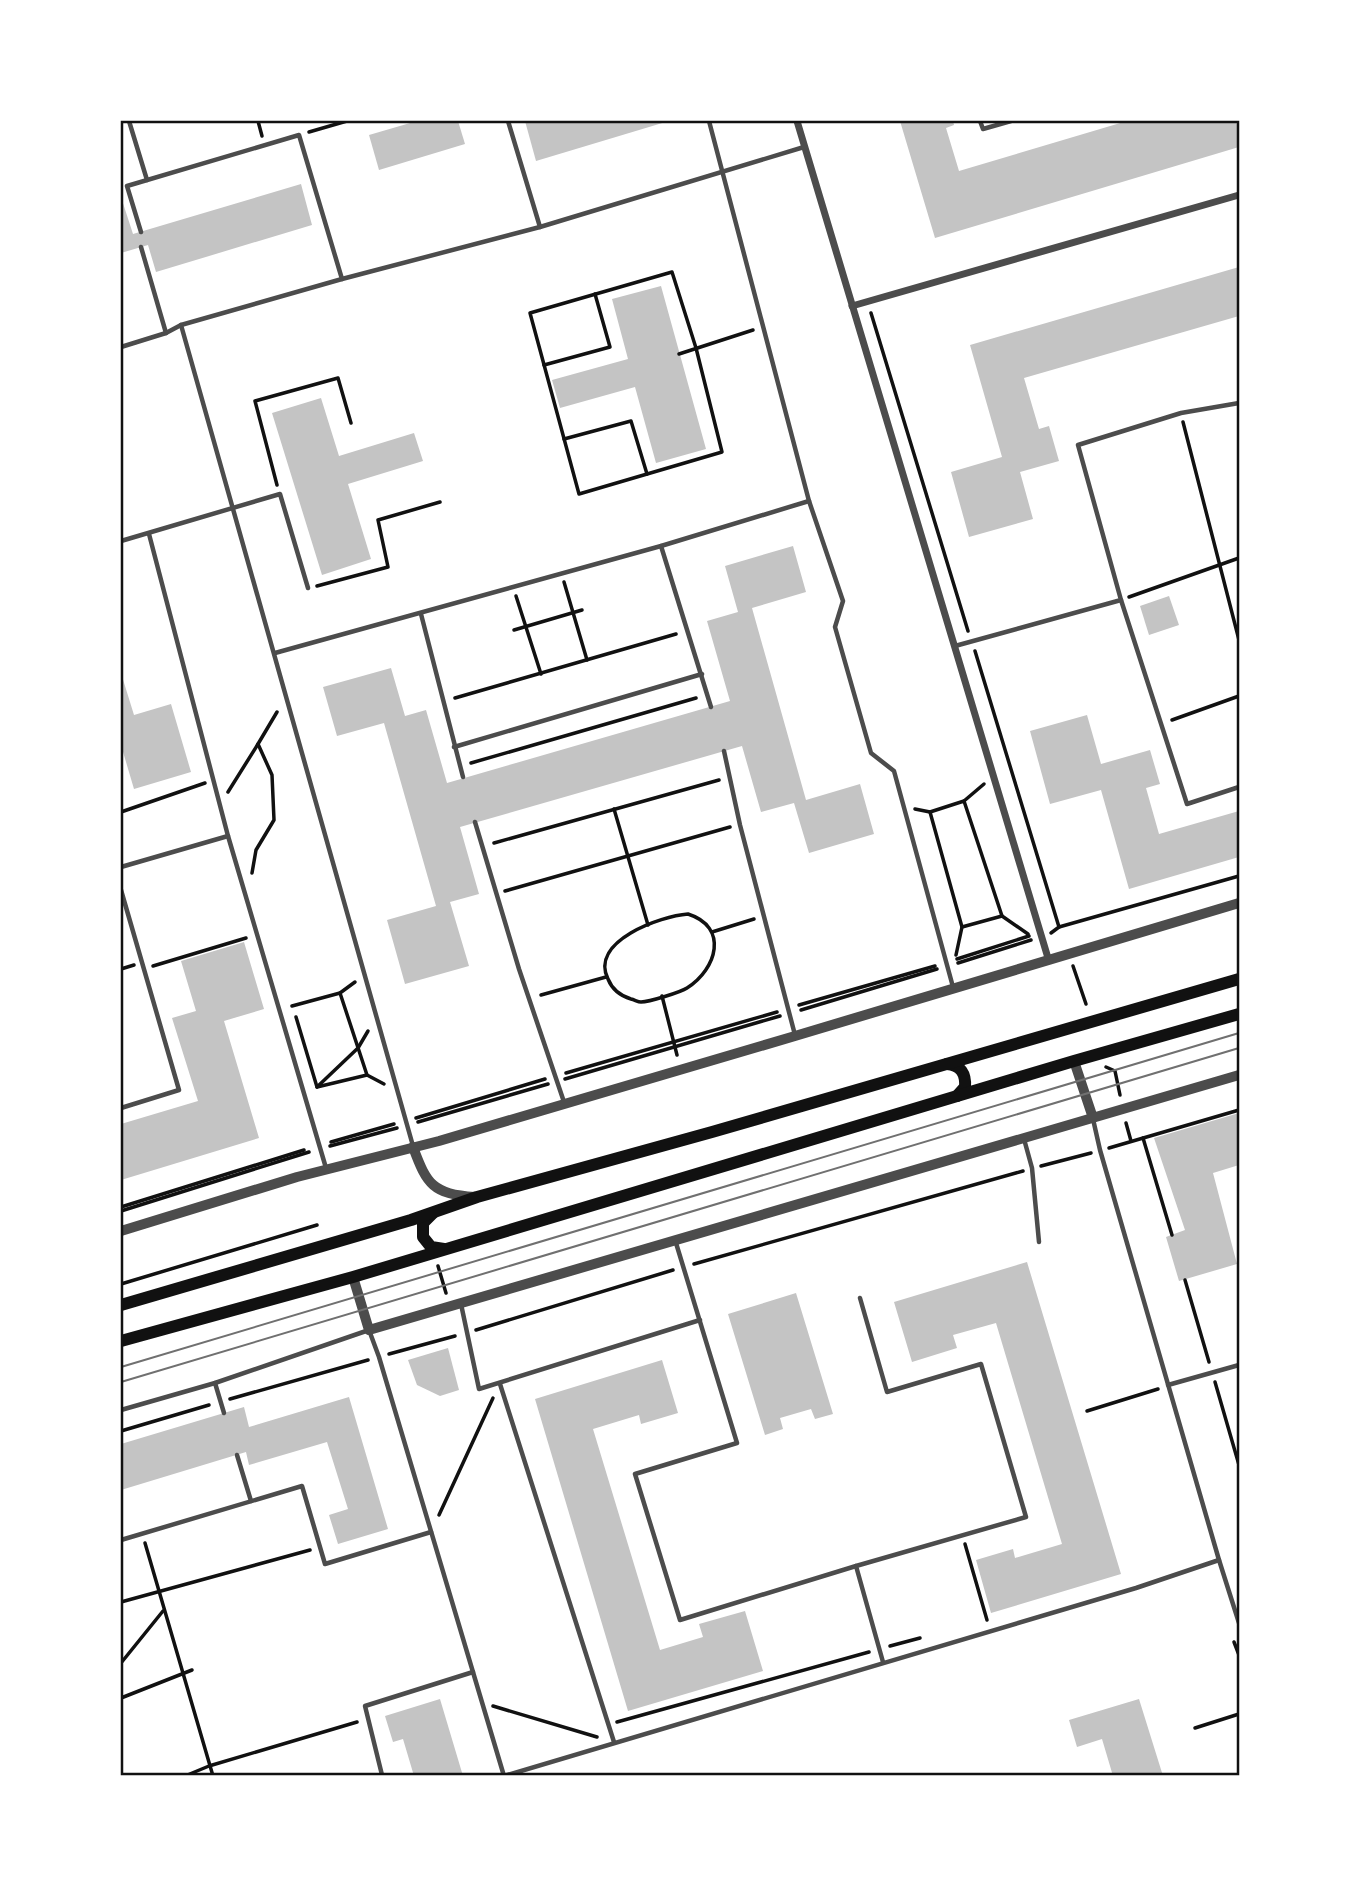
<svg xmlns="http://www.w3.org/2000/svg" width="1360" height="1897" font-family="Roboto,sans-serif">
	<rect width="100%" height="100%" fill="#fff"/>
	<!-- building -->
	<g fill="#c4c4c4">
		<path d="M417,121h41l7,23 -86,26 -10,-35z"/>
		<path d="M525,121h144l-133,40z"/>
		<path d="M900,121h53l1,4 -8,3 13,43 168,-50h109l3,11v15l-304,91z"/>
		<path d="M301,184l11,41 -156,47 -8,-27 -27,8v-56l12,37z"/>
		<path d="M1239,267v49l-215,62 15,51 10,-3 10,35 -39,11 13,47 -64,18 -18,-65 51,-15 -32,-112z"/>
		<path d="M661,286l45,163 -50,14 -21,-76 -75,21 -8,-28 76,-21 -16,-60z"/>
		<path d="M321,398l18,58 75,-23 9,28 -75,23 23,75 -49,16 -50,-162z"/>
		<path d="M793,546l13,46 -54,16 54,192 54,-16 14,50 -65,19 -15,-50 -33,9 -19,-66 -282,81 19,67 -29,8 19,64 -64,18 -18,-64 49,-14 -52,-183 -47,13 -14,-49 68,-19 14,48 21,-6 21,73 283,-82 -23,-80 31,-9 -13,-46z"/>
		<path d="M1169,596l10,29 -30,10 -9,-29z"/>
		<path d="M121,673l13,42 37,-11 20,68 -57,17 -13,-44z"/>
		<path d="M1087,715l14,49 49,-14 10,34 -14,4 13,46 80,-23v46l-110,32 -28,-99 -51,14 -20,-73z"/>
		<path d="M244,942l20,67 -40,12 35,117 -138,42v-56l77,-23 -26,-83 24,-7 -15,-50z"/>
		<path d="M1239,1113v52l-26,8 24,91 -58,17 -13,-44 19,-7 -31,-92z"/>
		<path d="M1027,1262l94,312 -130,39 -15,-53 37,-11 2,9 47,-14 -66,-221 -43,12 4,13 -45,14 -18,-60z"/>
		<path d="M796,1293l37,121 -18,5 -4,-10 -31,9 3,11 -18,6 -37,-121z"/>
		<path d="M448,1348l11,42 -19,6 -23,-11 -9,-25z"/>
		<path d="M662,1360l16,53 -37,11 -2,-9 -46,14 67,221 43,-13 -4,-13 46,-13 18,60 -135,40 -93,-312z"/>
		<path d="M349,1397l39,132 -50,15 -9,-29 19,-6 -21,-67 -78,23 -3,-13 -125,38v-46l123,-37 5,20z"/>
		<path d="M440,1699l23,77h-49l-11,-37 -10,3 -8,-26z"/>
		<path d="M1139,1699l24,77h-50l-11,-37 -25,8 -8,-27z"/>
	</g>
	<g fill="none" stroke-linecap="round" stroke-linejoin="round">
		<!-- path -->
		<g stroke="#111" stroke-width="3.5">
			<path d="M258,121l4,15"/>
			<path d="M309,132l38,-11"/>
			<path d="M672,272l24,76 26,104 -143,42 -49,-181z"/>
			<path d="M871,313l97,318"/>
			<path d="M679,354l74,-24"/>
			<path d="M544,365l66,-18 -15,-53"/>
			<path d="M1183,422l56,218"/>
			<path d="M564,439l67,-18 16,53"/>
			<path d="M277,485l-22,-84 83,-23 13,45"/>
			<path d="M564,582l23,78"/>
			<path d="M317,586l71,-19 -10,-47 62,-18"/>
			<path d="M516,596l25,78"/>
			<path d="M1129,597l110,-39"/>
			<path d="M514,630l68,-20"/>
			<path d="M975,651l84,276"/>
			<path d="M455,698l221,-64"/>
			<path d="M1172,720l67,-24"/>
			<path d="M471,763l225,-65"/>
			<path d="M228,792l30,-48"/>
			<path d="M964,801l20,-17"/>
			<path d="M614,809l34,116"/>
			<path d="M915,809l15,3"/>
			<path d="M121,812l84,-29"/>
			<path d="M494,843l225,-63"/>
			<path d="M252,873l4,-23 18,-30 -2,-45 -14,-31 19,-32"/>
			<path d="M505,891l225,-64"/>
			<path d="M688,914c41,13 29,55 -1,74 -6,4 -38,14 -46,14 -3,0 -6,-2 -10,-3 -10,-3 -19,-10 -23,-20 -19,-38 53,-63 80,-65z"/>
			<path d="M962,927l-32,-115 34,-11 38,115"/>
			<path d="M712,932l42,-13"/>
			<path d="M1051,933l8,-6 180,-51"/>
			<path d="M956,955l6,-28 40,-11 26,18"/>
			<path d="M957,959l72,-23"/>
			<path d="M958,963l73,-23"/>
			<path d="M153,966l93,-28"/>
			<path d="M1073,966l13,38"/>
			<path d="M121,969l13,-4"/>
			<path d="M340,993l15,-11"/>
			<path d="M541,995l65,-18"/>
			<path d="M662,996l15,59"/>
			<path d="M799,1005l136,-39"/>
			<path d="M292,1006l48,-13 27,82 -50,12 -21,-70"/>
			<path d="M801,1010l136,-41"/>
			<path d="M1106,1067l9,4 5,24"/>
			<path d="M566,1073l211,-61"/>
			<path d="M367,1075l17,9"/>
			<path d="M565,1079l215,-63"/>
			<path d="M317,1087l41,-39 10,-17"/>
			<path d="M416,1118l129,-39"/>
			<path d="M418,1122l130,-38"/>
			<path d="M1126,1123l5,18"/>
			<path d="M1143,1138l29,97"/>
			<path d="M331,1142l63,-18"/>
			<path d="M330,1146l67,-18"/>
			<path d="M1109,1148l130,-38"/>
			<path d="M1041,1166l50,-13"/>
			<path d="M121,1207l183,-57"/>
			<path d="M121,1211l188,-59"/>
			<path d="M694,1264l329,-93"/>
			<path d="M438,1266l8,27"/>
			<path d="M1185,1280l24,82"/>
			<path d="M121,1284l196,-59"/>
			<path d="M476,1330l197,-60"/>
			<path d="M389,1354l66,-18"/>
			<path d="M1215,1382l24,83"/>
			<path d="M230,1399l138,-39"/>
			<path d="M1087,1411l71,-22"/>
			<path d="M121,1431l88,-26"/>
			<path d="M439,1515l54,-117"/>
			<path d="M145,1543l68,233"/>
			<path d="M965,1544l22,76"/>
			<path d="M121,1602l189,-52"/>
			<path d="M1234,1642l5,13"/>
			<path d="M890,1646l30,-8"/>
			<path d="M121,1663l42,-52"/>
			<path d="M121,1698l71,-28"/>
			<path d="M493,1706l104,31"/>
			<path d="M617,1722l252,-70"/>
			<path d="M1195,1728l44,-14"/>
			<path d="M185,1776l24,-10 148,-44"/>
		</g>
		<!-- service -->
		<g stroke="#4c4c4c" stroke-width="4.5">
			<path d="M129,121l18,59"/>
			<path d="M508,121l32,106"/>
			<path d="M709,121l100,380 34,100 -8,26 36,126 23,18 59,216"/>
			<path d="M980,121l3,8 28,-8"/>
			<path d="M141,232l-14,-46 172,-51 43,144"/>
			<path d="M141,247l25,86"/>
			<path d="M181,325l232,821"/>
			<path d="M121,347l45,-14 15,-8 161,-46 198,-52 264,-80"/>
			<path d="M149,534l79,302 98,332"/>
			<path d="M121,541l159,-47 28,94"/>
			<path d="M661,546l50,161"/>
			<path d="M1121,600l66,204 52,-17"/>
			<path d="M421,614l42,163"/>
			<path d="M955,646l166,-46 -43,-155 103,-32 58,-10"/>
			<path d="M275,653l386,-107 148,-45"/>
			<path d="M454,747l248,-73"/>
			<path d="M724,751l16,74 55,210"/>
			<path d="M475,822l44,147 45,133"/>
			<path d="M121,867l107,-31"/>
			<path d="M121,890l58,200 -58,18"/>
			<path d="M1093,1119l7,31 119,410 20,63"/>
			<path d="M1024,1139l8,29 7,74"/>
			<path d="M676,1243l61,200 -102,31 45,146 176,-54"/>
			<path d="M860,1298l27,94 94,-28 45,153 -170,49 27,96"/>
			<path d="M461,1304l18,85 221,-69"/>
			<path d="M215,1383l9,30"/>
			<path d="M500,1384l114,358"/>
			<path d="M1168,1385l71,-20"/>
			<path d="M121,1410l94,-27 154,-53 10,27 125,419 632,-188 83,-28"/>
			<path d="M237,1455l14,46"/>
			<path d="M121,1540l181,-54 23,78 106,-32"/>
			<path d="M377,1776l5,-1 -17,-69 108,-34"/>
		</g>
		<!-- minor -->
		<g stroke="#4c4c4c" stroke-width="7">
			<path d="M797,121l251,837"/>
			<path d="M852,306l387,-111"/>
		</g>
		<!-- tertiary -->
		<g stroke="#4c4c4c" stroke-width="10">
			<path d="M1074,1061l19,57"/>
			<path d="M413,1147c14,38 20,47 62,50"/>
			<path d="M121,1231l176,-54 142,-36 356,-105 444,-133"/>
			<path d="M353,1277l16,53 870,-255"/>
		</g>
		<!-- secondary -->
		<g stroke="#111" stroke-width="12">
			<path d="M947,1064c14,1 19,10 18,23l-8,9"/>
			<path d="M433,1213l-10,10v14l8,10 13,2"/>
			<path d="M121,1305l290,-85 66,-23 235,-65 527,-153"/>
			<path d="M121,1341l232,-64 721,-216 165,-47"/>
		</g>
		<!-- tram -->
		<g stroke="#707070" stroke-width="2">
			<path d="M121,1367l1118,-334"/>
			<path d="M121,1382l1118,-334"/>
		</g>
	</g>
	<!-- border -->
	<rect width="1360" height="1897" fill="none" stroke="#ffffff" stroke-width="245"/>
	<rect x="122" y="122" width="1116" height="1652" fill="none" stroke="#111" stroke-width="2.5"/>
</svg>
